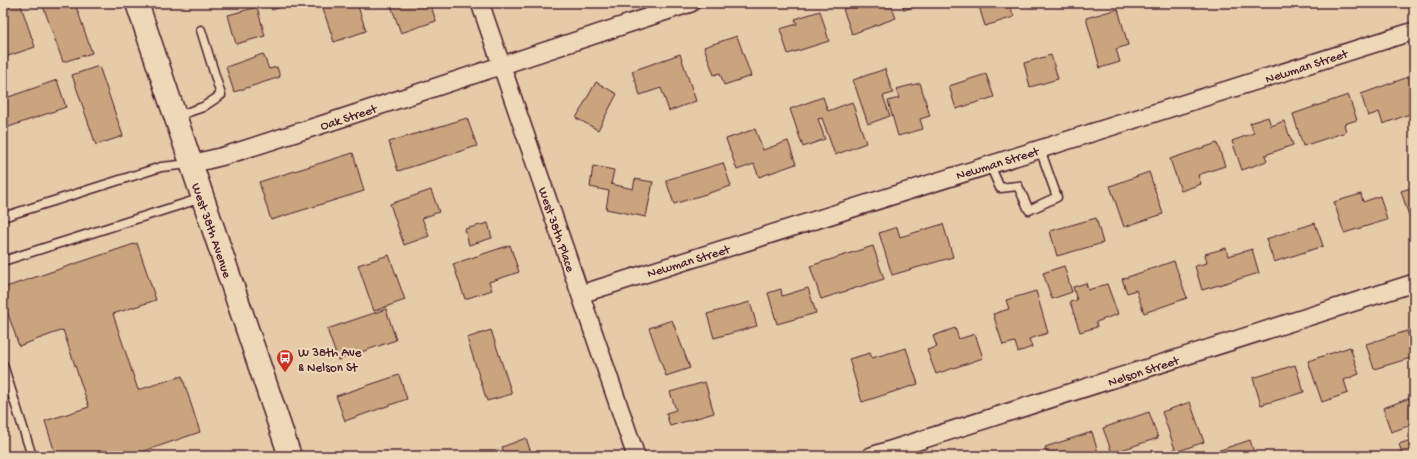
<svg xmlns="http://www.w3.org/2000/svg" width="1417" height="459" font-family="'Gochi Hand',sans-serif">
	<rect width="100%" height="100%" fill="#e5cba8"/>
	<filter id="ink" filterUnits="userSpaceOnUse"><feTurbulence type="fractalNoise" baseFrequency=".025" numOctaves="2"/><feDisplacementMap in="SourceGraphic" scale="8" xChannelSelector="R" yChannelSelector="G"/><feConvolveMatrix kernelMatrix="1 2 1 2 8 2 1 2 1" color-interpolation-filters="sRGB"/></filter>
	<g filter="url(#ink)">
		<!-- building -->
		<g fill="#caa47f" stroke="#4a1f2b">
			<path d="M3,3h17l15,44 -27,9 -5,-14z"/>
			<path d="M42,3h33l17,50 -29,9z"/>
			<path d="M269,3h24l-21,7z"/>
			<path d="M321,3h36l9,28 -32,11z"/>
			<path d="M390,3h40l6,18 -35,12z"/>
			<path d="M860,3h30l6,15 -44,16 -9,-25z"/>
			<path d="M902,3h24l-22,7z"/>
			<path d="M978,3h31l5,14 -29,9z"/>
			<path d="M257,7l8,29 -29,8 -8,-29z"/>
			<path d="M1118,9l10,36 -12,4 4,13 -20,6 -14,-50z"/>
			<path d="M820,11l9,30 -41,13 -8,-25 17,-5 -2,-5z"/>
			<path d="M737,36l14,40 -27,9 -4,-12 -6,2 -10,-28z"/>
			<path d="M263,54l6,15 8,-2 3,10 -46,15 -8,-25z"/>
			<path d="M680,54l16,47 -27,10 -8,-23 -21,7 -8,-24z"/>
			<path d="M1051,55l7,24 -28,8 -6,-24z"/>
			<path d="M99,66l24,70 -27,9 -24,-70z"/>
			<path d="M885,69l8,24 -10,3 7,20 -22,8 -15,-44z"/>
			<path d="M986,74l8,23 -38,12 -7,-23z"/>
			<path d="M1414,75v26l-5,2 3,10 -29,11 -4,-12 -11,4 -7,-22z"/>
			<path d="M57,80l9,27 -63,22v-30z"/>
			<path d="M596,82l21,12 -19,36 -22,-12z"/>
			<path d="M920,83l10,33 -10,3 3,10 -25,7 -10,-35 11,-3 -3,-9z"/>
			<path d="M1348,95l9,25 -13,4 2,8 -43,14 -10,-32z"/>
			<path d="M823,97l5,14 24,-9 14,41 -31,12 -13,-37 -4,1 7,20 -22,8 -13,-38z"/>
			<path d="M1268,117l3,9 13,-5 9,24 -28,10 2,6 -25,9 -10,-29 22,-8 -4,-10z"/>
			<path d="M467,118l10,28 -79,25 -9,-29z"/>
			<path d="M755,129l8,21 25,-9 8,23 -37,13 -5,-13 -17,6 -11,-31z"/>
			<path d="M1217,143l8,23 -27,9 3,9 -20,7 -11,-32z"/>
			<path d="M353,153l11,38 -93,29 -12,-38z"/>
			<path d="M723,163l8,23 -57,18 -8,-24z"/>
			<path d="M593,166l21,4 -3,14 22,5 2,-10 18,3 -7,35 -40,-8 3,-18 -19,-4z"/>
			<path d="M1149,172l14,42 -39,13 -14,-41z"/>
			<path d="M1414,187v34l-3,1 -10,-31z"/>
			<path d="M431,190l8,22 -17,6 7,18 -25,9 -14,-41z"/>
			<path d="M1361,194l2,8 17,-6 7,24 -43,13 -10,-31z"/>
			<path d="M1096,218l7,25 -46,13 -7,-25z"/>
			<path d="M488,223l4,15 -23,7 -4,-16z"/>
			<path d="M1315,223l8,23 -49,16 -8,-23z"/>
			<path d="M943,224l10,33 -61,18 -13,-42 18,-6 3,10z"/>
			<path d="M137,243l19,57 -43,14 25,76 44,-14 18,56 -70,24h-74l-11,-35 44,-14 -26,-77 -44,16 -16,-47v-11z"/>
			<path d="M510,245l9,27 -30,10 3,8 -27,9 -12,-35z"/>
			<path d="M873,246l11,33 -63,20 -11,-33z"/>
			<path d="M1226,248l2,8 24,-7 7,24 -57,17 -7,-24 12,-3 -2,-9z"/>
			<path d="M389,255l16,45 -31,11 -16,-46z"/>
			<path d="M1174,261l13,37 -43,15 -8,-23 -9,3 -5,-14z"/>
			<path d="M1064,266l8,26 -20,7 -9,-26z"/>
			<path d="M1086,283l2,7 19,-6 11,30 -22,8 1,5 -17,5 -10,-30 7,-2 -4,-13z"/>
			<path d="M808,288l8,25 -39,11 -9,-31 13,-4 1,7z"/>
			<path d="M1036,291l12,42 -19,6 3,8 -14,5 -3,-10 -12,3 -10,-31 16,-5 -3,-9z"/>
			<path d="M750,302l7,24 -43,12 -7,-24z"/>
			<path d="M386,309l10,31 -58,20 -11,-31z"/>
			<path d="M672,320l18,48 -24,8 -17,-48z"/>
			<path d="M955,328l4,11 16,-5 8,24 -47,16 -9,-24 10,-3 -4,-11z"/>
			<path d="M491,330l21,64 -25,7 -20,-63z"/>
			<path d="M1407,331l7,21v5l-40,12 -8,-25z"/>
			<path d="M1350,347l9,27 -15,6 4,13 -26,9 -14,-41z"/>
			<path d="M906,348l12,36 -56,18 -13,-43 21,-6 2,5z"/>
			<path d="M1295,365l9,27 -43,13 -8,-27z"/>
			<path d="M399,375l8,24 -62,22 -9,-25z"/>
			<path d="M705,382l9,31 -44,13 -4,-13 10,-3 -6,-18z"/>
			<path d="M1410,398l4,13v13l-23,8 -8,-24z"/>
			<path d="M1190,402l14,40 -28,10 -14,-40z"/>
			<path d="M1149,412l9,26 -46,15 -9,-25z"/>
			<path d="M1092,432l7,24h-51l-3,-9z"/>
			<path d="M526,438l6,18h-27l-3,-9z"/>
			<path d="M1414,439v17h-11l-4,-12z"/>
			<path d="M1250,440l5,16h-43l-1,-3z"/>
			<path d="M415,452l1,4h-16z"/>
		</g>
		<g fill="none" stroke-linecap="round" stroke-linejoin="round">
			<defs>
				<g id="lane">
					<path d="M177,116l26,-9 18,-12 -20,-65"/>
					<path d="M990,165l10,23 18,-2 11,24 28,-13 -17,-48"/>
					<path d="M3,217l158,-50 29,-3"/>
					<path d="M3,261l199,-63"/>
					<path d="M3,365l29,91"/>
				</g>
				<g id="street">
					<path d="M480,3l156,453"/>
					<path d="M191,164l33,-8 106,-34 361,-119"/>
					<path d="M581,294l833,-263"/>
					<path d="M871,456l543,-173"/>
				</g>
				<path id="secondary" d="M137,3l153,453"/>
			</defs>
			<!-- lane casing -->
			<use href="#lane" stroke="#4a1f2b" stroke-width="11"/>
			<!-- street casing -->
			<use href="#street" stroke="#4a1f2b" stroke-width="20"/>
			<!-- secondary casing -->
			<use href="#secondary" stroke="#4a1f2b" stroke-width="25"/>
			<!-- lane -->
			<use href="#lane" stroke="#edd8b7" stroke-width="8"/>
			<!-- street -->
			<use href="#street" stroke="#edd8b7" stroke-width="17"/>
			<!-- secondary -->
			<use href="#secondary" stroke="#edd8b7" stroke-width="22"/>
		</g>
	</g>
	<!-- icons -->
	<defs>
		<symbol id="bus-pin" viewBox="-11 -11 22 30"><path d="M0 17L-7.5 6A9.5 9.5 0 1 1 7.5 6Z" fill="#c8321e" stroke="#edd8b7"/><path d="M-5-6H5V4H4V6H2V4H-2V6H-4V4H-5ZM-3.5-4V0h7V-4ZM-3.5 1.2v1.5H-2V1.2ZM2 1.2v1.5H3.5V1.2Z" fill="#fff"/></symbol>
	</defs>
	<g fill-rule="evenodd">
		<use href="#bus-pin" x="275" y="348" width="20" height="27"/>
	</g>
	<g text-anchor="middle" stroke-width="4" stroke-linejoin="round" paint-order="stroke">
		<!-- street labels -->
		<g font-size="13" fill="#4a1f2b" stroke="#edd8b7">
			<text transform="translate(1306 65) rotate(-18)" y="5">Newman Street</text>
			<text transform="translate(348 116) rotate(-18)" y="5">Oak Street</text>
			<text transform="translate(997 162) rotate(-17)" y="5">Newman Street</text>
			<text transform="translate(558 229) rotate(71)" y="5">West 38th Place</text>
			<text transform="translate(213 230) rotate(71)" y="5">West 38th Avenue</text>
			<text transform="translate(688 260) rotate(-17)" y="5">Newman Street</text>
			<text transform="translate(1143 370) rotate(-18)" y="5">Nelson Street</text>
		</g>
		<!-- poi labels -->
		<g font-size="13" fill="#4a1f2b" stroke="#edd8b7" text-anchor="start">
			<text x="298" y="356">W 38th Ave<tspan x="298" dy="15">&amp; Nelson St</tspan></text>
		</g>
	</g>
	<!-- margin -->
	<rect width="1417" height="459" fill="none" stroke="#edd8b7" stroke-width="16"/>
	<rect x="8" y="8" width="1401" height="443" fill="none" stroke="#4a1f2b" stroke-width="1.5" filter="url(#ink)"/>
</svg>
